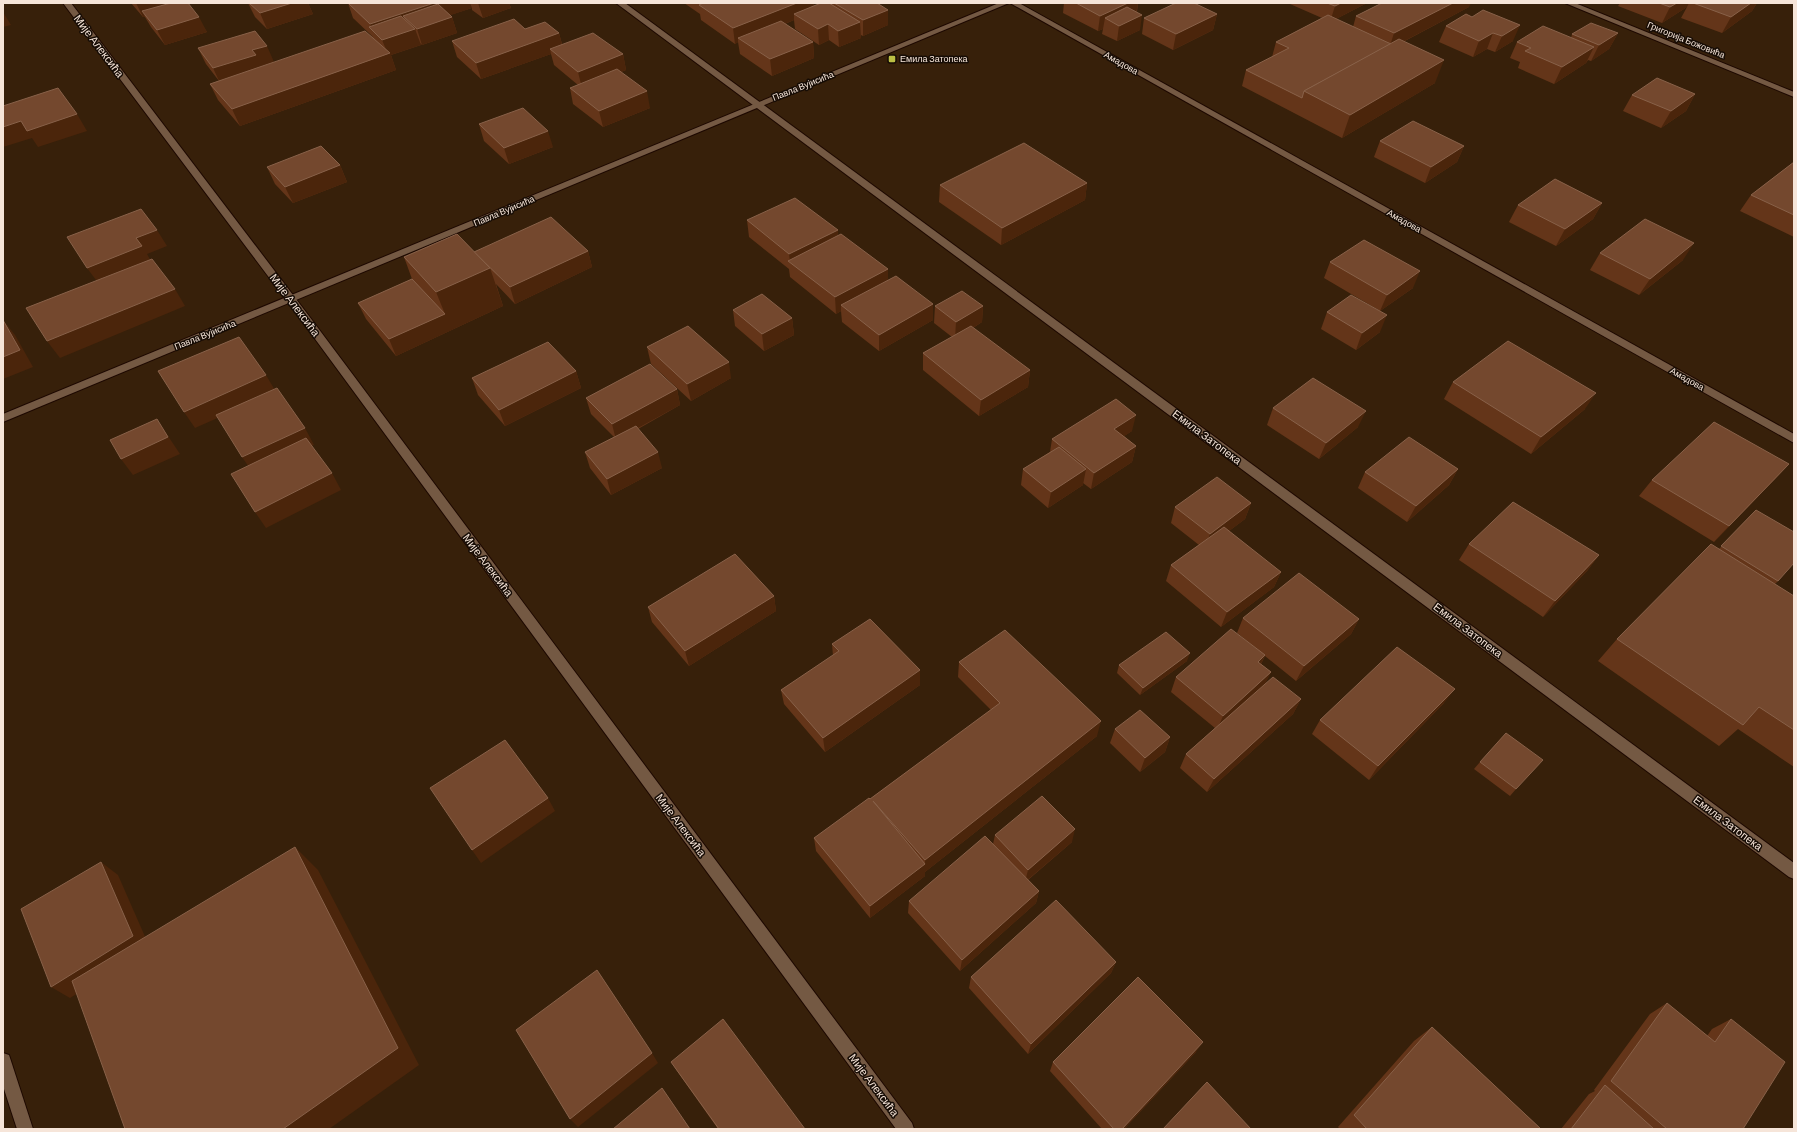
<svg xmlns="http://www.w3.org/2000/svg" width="1797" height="1132" font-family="Barlow,sans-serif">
	<rect width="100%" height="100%" fill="#37200a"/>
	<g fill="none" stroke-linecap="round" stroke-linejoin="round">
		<defs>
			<g id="minor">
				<path d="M63,3h8l244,321 597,799 2,6h-18l-589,-801z"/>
				<path d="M616,3h9l1169,860v16l-5,-2z"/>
				<path d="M1010,3h9l775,431v9z"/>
				<path d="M1565,3h10l219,89v5z"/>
				<path d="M3,1053l6,2 2,6 22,68h-16l-14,-43z"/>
			</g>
			<path id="tertiary" d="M999,3h10l-1006,419v-8z"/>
		</defs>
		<!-- minor casing -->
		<use href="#minor" stroke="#1d0800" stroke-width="2"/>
		<!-- tertiary casing -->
		<use href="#tertiary" stroke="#1d0800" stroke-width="2"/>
		<!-- minor -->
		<use href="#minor" fill="#745943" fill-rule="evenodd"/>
		<!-- tertiary -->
		<use href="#tertiary" fill="#745943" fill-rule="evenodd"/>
	</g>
	<!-- wall -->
	<g fill="#643519">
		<path d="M131,3h59l-2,1 19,28 -42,13 -14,-18 -6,-10h-2z"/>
		<path d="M248,3h60l5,11 -46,15 -12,-12z"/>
		<path d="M348,3h161l2,5 -28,10 -11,-8v-2l-22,7 2,2 5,16 -35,12 -2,-2 1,2 -30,10 5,15 -156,56 -22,-26 -8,-16 9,-3 -13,-17 -8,-16 76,14 -13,4v1l112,-29 -1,-2 -19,-18z"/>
		<path d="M684,3h130v3l7,-3h56l11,22 -25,11 -2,-1v3l-22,9 -10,-7 -10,5 -24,-16 -1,-9 -9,4 28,18 1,16 -42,18 -32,-22 -2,-12 -3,2 -34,-24 -1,-6z"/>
		<path d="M1064,3h74l-1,9 3,18 -23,11 -15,-7 1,-5 -5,2 -35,-18z"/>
		<path d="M1291,3h76l-31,16 17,8 3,-11 113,-9 -66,35 32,41 -93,55 -100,-52 4,-16 26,-13 4,-15 46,-24 -32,-14z"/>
		<path d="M1620,3h137l-5,8 -30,22 -41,-15 6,-11 -25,16 -44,-17z"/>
		<path d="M1217,14l-4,16 -40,20 -31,-16 2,-16z"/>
		<path d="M1466,14l47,27 -18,11 -8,-3 -14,8 -34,-15 7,-16z"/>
		<path d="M525,29l34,4 3,11 61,10 3,16 -5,2 29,36 -47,19 -30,-23 -3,-16 8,-3 -24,-20 -3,-11 -70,25 -24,-22 -5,-16z"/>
		<path d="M1618,33l-9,16 -18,12 -3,-1 -2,3 -32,21 -36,-16 2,-6 -10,-4 7,-16 54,-4 1,-4z"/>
		<path d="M1695,94l-9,17 -25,17 -38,-17 9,-16z"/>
		<path d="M479,124l74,23 -44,17 -25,-23z"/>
		<path d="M1380,141l84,5 -7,16 -32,21 -51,-26z"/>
		<path d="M1794,162v75l-54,-26 11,-16z"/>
		<path d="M340,165l7,17 -54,21 -18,-19 -8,-17z"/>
		<path d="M1087,183l-2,17 -84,45 -62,-43 1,-17z"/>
		<path d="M1602,203l-9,16 -37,27 -47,-24 9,-17z"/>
		<path d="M747,220l91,15 50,34v11l45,24v16l-54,31 -37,-29 -1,-11 -5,3 -46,-37 -1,-8 -40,-32z"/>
		<path d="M588,251l4,16 -77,37 -19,-20 7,22 -107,50 -30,-37 -8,-16 54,-24 -8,-22 70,-5z"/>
		<path d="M1600,253l83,7 -44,35 -49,-25z"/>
		<path d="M1330,262l83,26 -33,23 -56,-33z"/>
		<path d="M935,306h48l-1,16 -9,6 57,42 -2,17 -49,29 -56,-46v-17l29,-16 -18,-14z"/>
		<path d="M733,310l59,8 2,17 -30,16 -29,-25z"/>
		<path d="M1327,312l53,20 -24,18 -35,-21z"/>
		<path d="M647,347l84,31 -40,23 -40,-37z"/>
		<path d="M576,371l5,17 -76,38 -27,-31 -6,-17z"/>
		<path d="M1453,382l132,27 -54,45 -87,-55z"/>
		<path d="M677,389l3,16 -42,24 24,39 -51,27 -21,-27 -5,-16 29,-15 -23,-23 -5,-16z"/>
		<path d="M1273,408l85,19 -39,32 -52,-34z"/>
		<path d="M1132,431l-8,5 12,10 -4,16 -41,27 -8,-6v2l-35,23 -27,-23 2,-16 27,-17 2,-13z"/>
		<path d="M1789,464l-15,16 -60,62 -75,-46 13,-16z"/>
		<path d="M1458,469l-9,16 -42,37 -49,-34 7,-16z"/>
		<path d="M1251,503l-6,16 -16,12 52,41 -7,15 -53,40 -55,-46 5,-16 28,-20 -28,-22 4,-16z"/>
		<path d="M1756,510l22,71 -3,3 19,12v171l-56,-38 -19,17 -121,-85 19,-22 102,-90z"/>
		<path d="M1469,544l130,11 -12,16 -44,46 -84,-57z"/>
		<path d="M774,596l2,15 -87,55 -37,-44 -4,-15z"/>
		<path d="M1243,618l116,1 -8,15 -55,47 -31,-25 -4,8 10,8 -6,11 36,16 -8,15 -86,78 -27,-24 6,-14 29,-26 -44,-36 5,-15 82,-27 -21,-17z"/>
		<path d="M832,644l88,41 -95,67 -41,-48 -3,-14 52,-34z"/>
		<path d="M1187,661l-47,34 -23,-22 2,-8z"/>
		<path d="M959,662l138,74 -172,136v4l-55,42 -54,-67 -2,-13 56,-39 121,-89 -33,-33z"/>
		<path d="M1444,703l-75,77 -57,-46 8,-14z"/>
		<path d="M1115,729l55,8 -5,15 -25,20 -30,-29z"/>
		<path d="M1480,762l36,27 -6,7 -36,-27z"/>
		<path d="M995,835l77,7 -44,38 11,11 -3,12 -76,68 -52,-58 1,-12 84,-57z"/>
		<path d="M1116,962l-5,11 -83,81 -59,-66 2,-11z"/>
		<path d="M1667,1003l40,33 5,-7 19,-10 12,110h-182l28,-35 6,-3 -1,-1 56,-76z"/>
		<path d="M1432,1027l109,102h-201l-2,-2 76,-86z"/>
		<path d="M1196,1052l-72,77h-22l-52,-58 3,-9z"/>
		<path d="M671,1062l134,67h-87l-41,-58z"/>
	</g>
	<!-- shaded-wall -->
	<g fill="#4b250b">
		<path d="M136,3h54l-44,13 -4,-5 3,6h-2z"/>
		<path d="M292,3h16l5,11 -46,15 -7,-16z"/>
		<path d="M434,3h36l2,5 -57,19 -12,-11 5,13 -35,2 -3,-7z"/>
		<path d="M478,3h31l2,5 -28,10z"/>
		<path d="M797,3h17v9l-20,2v6l-52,21 -4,-3v4l-3,2 -2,-16z"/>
		<path d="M1128,3h10l-2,11 -31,4 -2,11 -5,2 2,-15z"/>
		<path d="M1341,3h26l-37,19 5,-16z"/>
		<path d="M1453,3h18l-2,4 -80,42 5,-16z"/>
		<path d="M1677,3h12l-2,4 -25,16 8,-16z"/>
		<path d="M1751,3h6l-5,8 -30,22 9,-16z"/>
		<path d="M888,10v15l-25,11v-16z"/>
		<path d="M3,12l8,13 -8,2z"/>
		<path d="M1217,14l-4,16 -40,20 3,-16z"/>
		<path d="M1142,15l-2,15 -23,11 2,-15z"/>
		<path d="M199,17l8,15 -42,13 -8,-15z"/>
		<path d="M452,17l5,16 -35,12 -5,-16z"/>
		<path d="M860,22l1,16 -22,9 -1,-16z"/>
		<path d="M828,24l1,16 -10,5 -1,-16z"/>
		<path d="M1520,25l-7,16 -18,11 7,-16z"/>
		<path d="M415,29l6,16 -30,10 5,15 -156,56 -8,-17 156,-55 -6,-14z"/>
		<path d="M559,33l4,16h-13l1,5 -70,25 -5,-16z"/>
		<path d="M1493,33l-6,16 -14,8 6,-16z"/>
		<path d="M1618,33l-9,16 -18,12 8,-16z"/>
		<path d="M813,42l1,16 -42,18 -2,-17z"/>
		<path d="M267,46l7,16 -13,4 3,5 -43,14 -8,-17 39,-18z"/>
		<path d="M1594,47l-8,16 -32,21 8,-17z"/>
		<path d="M623,54l3,16 -44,18 -4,-16z"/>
		<path d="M1444,60l-9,23 -93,55 8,-23z"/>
		<path d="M647,91l3,17 -47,19 -4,-16z"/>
		<path d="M1695,94l-9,17 -25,17 10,-17z"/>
		<path d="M77,114l10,17 -49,16 -6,-9 -29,9v-20l18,-6z"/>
		<path d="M548,131l5,16 -44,17 -5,-16z"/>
		<path d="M1464,146l-7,16 -32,21 6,-16z"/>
		<path d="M340,165l7,17 -54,21 -8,-16z"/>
		<path d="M1087,183l-2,17 -84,45 1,-17z"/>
		<path d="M1602,203l-9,16 -37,27 9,-17z"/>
		<path d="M157,230l10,16 -20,8 5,9 -53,21 -12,-16 49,-30z"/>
		<path d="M838,230l1,17 -49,15 -1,-8z"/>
		<path d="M1694,243l-11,17 -44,35 11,-16z"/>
		<path d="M588,251l4,16 -77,37 -5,-17z"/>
		<path d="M490,268l13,38 -107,50 -7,-17 56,-25 -9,-22z"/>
		<path d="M888,269v16l-47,20v6l-5,3 -1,-17z"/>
		<path d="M1420,271l-7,17 -33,23 7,-16z"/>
		<path d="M175,289l10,17 -125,52 -13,-17z"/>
		<path d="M933,304v16l-54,31v-16z"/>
		<path d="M983,306l-1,16 -27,17 1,-17z"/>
		<path d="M1387,315l-7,17 -24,18 6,-17z"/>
		<path d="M792,318l2,17 -30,16 -2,-17z"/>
		<path d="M3,320l12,15 18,32 -30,12z"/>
		<path d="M729,362l2,16 -40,23 -4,-17z"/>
		<path d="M1030,370l-2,17 -49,29 2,-16z"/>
		<path d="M576,371l5,17 -76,38 -6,-16z"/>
		<path d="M266,375l10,17 -81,36 -11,-16z"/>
		<path d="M677,389l3,16 -64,35 -4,-16z"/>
		<path d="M1596,393l-11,16 -54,45 10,-17z"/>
		<path d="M1366,411l-8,16 -39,32 7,-16z"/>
		<path d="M1136,415l-4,16 -21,14 3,-16z"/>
		<path d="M157,419l11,17 12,18 -47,21 -12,-16z"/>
		<path d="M305,428l9,17 -61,28 -11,-16z"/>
		<path d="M1136,446l-4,16 -41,27 3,-16z"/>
		<path d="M658,452l4,16 -51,27 -4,-16z"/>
		<path d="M1789,464l-15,16 -60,62 15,-16z"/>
		<path d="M1086,469l-3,16 -35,23 3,-16z"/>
		<path d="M1458,469l-9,16 -42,37 9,-16z"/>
		<path d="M332,473l9,17 -75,38 -11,-16z"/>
		<path d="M1251,503l-6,16 -41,31 6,-16z"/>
		<path d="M1599,555l-12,16 -44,46 12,-16z"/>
		<path d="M1281,572l-7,15 -53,40 6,-15z"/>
		<path d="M774,596l2,15 -87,55 -4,-15z"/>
		<path d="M1359,619l-8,15 -55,47 8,-15z"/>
		<path d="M1190,653l-3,8 -47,34 3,-7z"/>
		<path d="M1265,655l-7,15v-8z"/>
		<path d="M920,670v15l-95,67 -2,-14z"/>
		<path d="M1271,672l-7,15 -47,43 6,-14z"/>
		<path d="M1455,689l-11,14 -75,77 9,-14z"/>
		<path d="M1301,699l-8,15 -86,78 7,-13z"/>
		<path d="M1101,721l-4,15 -172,136v4l-55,42v-12l55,-42v-4z"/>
		<path d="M1170,737l-5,15 -25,20 5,-14z"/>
		<path d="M548,798l7,13 -74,52 -9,-13z"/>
		<path d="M1075,829l-3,13 -47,40 3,-12z"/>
		<path d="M295,847l23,23 101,195 -90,64h-46z"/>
		<path d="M101,862l17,13 32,73 -80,50 -19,-11z"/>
		<path d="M1039,891l-3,12 -76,68 2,-11z"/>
		<path d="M1116,962l-5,11 -83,81 3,-10z"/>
		<path d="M1203,1042l-7,10 -72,77h-2z"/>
		<path d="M652,1053l6,10 -80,64 -8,-8z"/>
	</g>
	<!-- building -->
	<g fill="#74482e" stroke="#886149">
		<path d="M171,3h17l11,14 -42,13 -15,-19z"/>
		<path d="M249,3h43l-32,10z"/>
		<path d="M348,3h86l-64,21z"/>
		<path d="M703,3h94l-64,25 -34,-23z"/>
		<path d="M821,3h8l31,19 -22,9 -10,-7 -10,5 -24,-15z"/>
		<path d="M834,3h43l11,7 -25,10z"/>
		<path d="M1076,3h52l-28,13z"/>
		<path d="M1176,3h18l23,11 -41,20 -32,-16z"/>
		<path d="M1327,3h14l-6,3z"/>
		<path d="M1382,3h71l-59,30 -38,-17z"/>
		<path d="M1659,3h18l-7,4z"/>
		<path d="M1693,3h58l-20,14z"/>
		<path d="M438,4l14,13 -35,12 -14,-13z"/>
		<path d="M1127,7l15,8 -23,11 -14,-8z"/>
		<path d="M1483,10l37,15 -18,11 -9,-3 -14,8 -33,-15 20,-12 6,3z"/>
		<path d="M1328,15l63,29 -87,47 -2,7 -56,-28 43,-22 -13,-6z"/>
		<path d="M401,16l14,13 -33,11 -13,-13z"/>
		<path d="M514,19l11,10 20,-7 14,11 -83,30 -24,-22z"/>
		<path d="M781,21l32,21 -43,17 -32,-21z"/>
		<path d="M1591,23l27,10 -19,12 -27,-11z"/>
		<path d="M1543,26l51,21 -32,20 -37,-16 6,-3 -14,-6z"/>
		<path d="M255,31l12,15 -15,4 4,5 -43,13 -15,-20z"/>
		<path d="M365,31l25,22 -158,56 -22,-25z"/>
		<path d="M593,33l30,21 -45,18 -28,-23z"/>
		<path d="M1399,39l45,21 -94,55 -46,-24z"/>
		<path d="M617,69l30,22 -48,20 -29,-23z"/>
		<path d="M1657,78l38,16 -24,17 -39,-16z"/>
		<path d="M58,88l19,26 -50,17 -6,-10 -18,6v-21z"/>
		<path d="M523,108l25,23 -44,17 -25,-24z"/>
		<path d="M1413,121l51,25 -33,21 -51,-26z"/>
		<path d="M1024,143l63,40 -85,45 -62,-43z"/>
		<path d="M321,146l19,19 -55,22 -18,-20z"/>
		<path d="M1794,162v53l-43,-20z"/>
		<path d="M1555,179l47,24 -37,26 -47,-24z"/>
		<path d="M795,198l43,32 -49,24 -42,-34z"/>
		<path d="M141,209l16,21 -21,8 6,8 -55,22 -20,-31z"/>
		<path d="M551,217l37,34 -78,36 -36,-35z"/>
		<path d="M1645,219l49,24 -44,36 -50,-26z"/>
		<path d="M457,234l33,34 -54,24 -32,-35z"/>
		<path d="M841,234l47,35 -53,28 -47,-36z"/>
		<path d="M1364,240l56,31 -33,24 -57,-33z"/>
		<path d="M152,259l23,30 -128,52 -21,-33z"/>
		<path d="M896,276l37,28 -54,31 -38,-30z"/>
		<path d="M412,279l33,35 -56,25 -31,-36z"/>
		<path d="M962,291l21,15 -27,16 -21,-16z"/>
		<path d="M762,294l30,24 -30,16 -29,-24z"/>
		<path d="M1351,295l36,20 -25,18 -35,-21z"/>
		<path d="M3,320l17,30 -17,7z"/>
		<path d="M688,326l41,36 -42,22 -40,-37z"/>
		<path d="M971,326l59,44 -49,30 -58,-47z"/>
		<path d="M239,337l27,38 -82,37 -26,-41z"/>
		<path d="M1508,341l88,52 -55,44 -88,-55z"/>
		<path d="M548,342l28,29 -77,39 -27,-32z"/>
		<path d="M650,364l27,25 -65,35 -26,-26z"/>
		<path d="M1313,378l53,33 -40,32 -53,-35z"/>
		<path d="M277,388l28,40 -63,29 -26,-42z"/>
		<path d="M1116,399l20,16 -22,14 22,17 -42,27 -42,-34z"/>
		<path d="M157,419l11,18 -47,22 -11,-19z"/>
		<path d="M1714,422l75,42 -60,62 -77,-46z"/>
		<path d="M636,426l22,26 -51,27 -22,-27z"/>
		<path d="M1409,437l49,32 -42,37 -51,-34z"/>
		<path d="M306,438l26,35 -77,39 -24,-38z"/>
		<path d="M1059,447l27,22 -35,23 -28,-23z"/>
		<path d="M1217,477l34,26 -41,31 -35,-27z"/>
		<path d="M1513,502l86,53 -44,46 -86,-57z"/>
		<path d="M1756,510l38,22v31l-16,18 -57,-35z"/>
		<path d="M1224,527l57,45 -54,40 -56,-47z"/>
		<path d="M1711,544l83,52v134l-35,-23 -16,18 -126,-86z"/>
		<path d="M735,554l39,42 -89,55 -37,-44z"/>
		<path d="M1299,573l60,46 -55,47 -61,-48z"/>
		<path d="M870,619l50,51 -97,68 -42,-48 58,-39 -7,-7z"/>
		<path d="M1231,629l34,26 -7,7 13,10 -48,44 -47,-39z"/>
		<path d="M1005,630l96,91 -176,139 -52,-59 52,63 -55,42 -56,-68 55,-40 1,1 130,-96 -41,-41z"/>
		<path d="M1166,632l24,21 -47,35 -24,-23z"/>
		<path d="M1397,647l58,42 -77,77 -58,-46z"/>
		<path d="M1273,677l28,22 -87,80 -28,-25z"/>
		<path d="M1140,710l30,27 -25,21 -30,-29z"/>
		<path d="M1506,733l37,27 -27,29 -36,-27z"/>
		<path d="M505,740l43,58 -76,52 -42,-62z"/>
		<path d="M1042,796l33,33 -47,41 -33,-35z"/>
		<path d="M985,836l54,55 -77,69 -53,-59z"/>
		<path d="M295,847l103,201 -115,81h-158l-53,-148z"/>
		<path d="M101,862l32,74 -82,51 -30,-78z"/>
		<path d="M1056,900l60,62 -85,82 -60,-67z"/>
		<path d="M597,970l55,83 -82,66 -54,-89z"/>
		<path d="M1138,977l65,65 -81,87h-8l-61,-67z"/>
		<path d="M1667,1003l48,39 16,-23 54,43 -42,67h-76l-56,-48z"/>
		<path d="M723,1019l82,110h-86l-48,-67z"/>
		<path d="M1432,1027l109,102h-174l-13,-14z"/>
		<path d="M1207,1082l44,47h-88z"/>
		<path d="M1605,1085l49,44h-83z"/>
		<path d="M662,1088l28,41h-77z"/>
	</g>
	<!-- markers -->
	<rect fill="#bcbf44" stroke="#160c05" stroke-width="1.5" x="888" y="55" width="8" height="8" rx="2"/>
	<g text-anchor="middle" stroke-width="3" stroke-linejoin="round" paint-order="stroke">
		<!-- far-street labels -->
		<g font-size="9" fill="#f6e5d9" stroke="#160c05">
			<text transform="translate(1686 40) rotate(22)" y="3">Григорија Божовића</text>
			<text transform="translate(1121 63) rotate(29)" y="3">Амадова</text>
			<text transform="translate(803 86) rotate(-22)" y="3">Павла Вујисића</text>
			<text transform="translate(504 211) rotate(-23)" y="3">Павла Вујисића</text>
			<text transform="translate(1404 221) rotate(29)" y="3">Амадова</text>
			<text transform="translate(205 335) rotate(-22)" y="3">Павла Вујисића</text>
			<text transform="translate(1687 379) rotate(29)" y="3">Амадова</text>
		</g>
		<!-- far-poi labels -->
		<g font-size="9" fill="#f6e5d9" stroke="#160c05" text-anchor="start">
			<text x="900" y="62">Емила Затопека</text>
		</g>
		<!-- street labels -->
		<g font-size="11" fill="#f6e5d9" stroke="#160c05">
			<text transform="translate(99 46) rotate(53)" y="4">Мије Алексића</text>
			<text transform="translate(295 305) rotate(53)" y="4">Мије Алексића</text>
			<text transform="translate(1207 437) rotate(37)" y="4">Емила Затопека</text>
			<text transform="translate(488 565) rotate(53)" y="4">Мије Алексића</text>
			<text transform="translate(1468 630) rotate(37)" y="4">Емила Затопека</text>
			<text transform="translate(1728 823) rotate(37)" y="4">Емила Затопека</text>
			<text transform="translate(681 825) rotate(53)" y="4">Мије Алексића</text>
			<text transform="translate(874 1085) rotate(53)" y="4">Мије Алексића</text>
		</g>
	</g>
	<!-- border -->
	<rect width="1797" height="1132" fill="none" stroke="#f6e5d9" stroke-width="8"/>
</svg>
